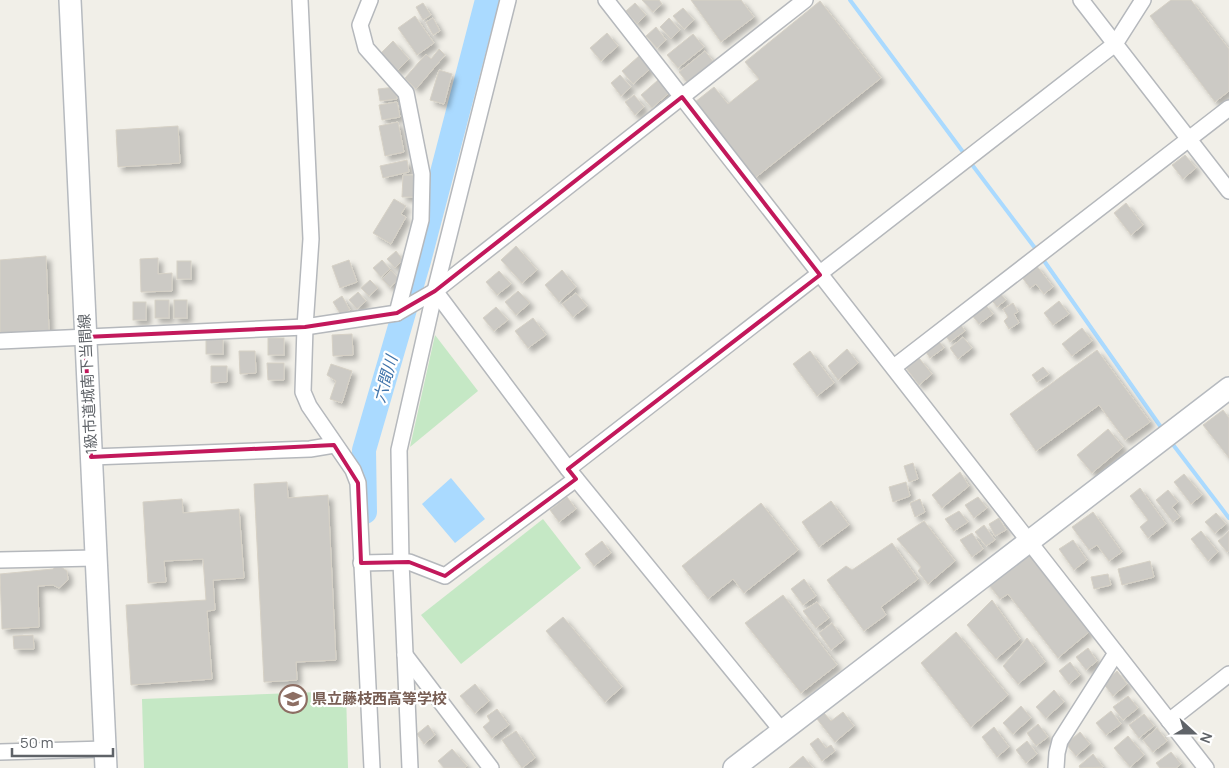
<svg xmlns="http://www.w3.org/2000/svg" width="1229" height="768" font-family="Manrope,'Noto Sans JP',sans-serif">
	<defs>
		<filter id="shadow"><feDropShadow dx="4.5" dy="4.5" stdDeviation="2.5" flood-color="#0004"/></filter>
	</defs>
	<rect width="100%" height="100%" fill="#f1efe8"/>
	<!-- green -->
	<g fill="#c5e8c5">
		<path d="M435,335l43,56 -68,56z"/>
		<path d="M543,519l38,49 -120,96 -40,-49z"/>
		<path d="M346,691l2,77h-204l-2,-69z"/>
	</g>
	<!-- water -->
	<path fill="#aadaff" d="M451,478l34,41 -30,24 -33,-39z"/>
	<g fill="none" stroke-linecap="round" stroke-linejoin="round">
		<!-- stream -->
		<g stroke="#aadaff" stroke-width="4">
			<path d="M850,0l116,156"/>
			<path d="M970,162l68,90"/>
			<path d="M1042,258l121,172"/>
			<path d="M1171,442l58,76"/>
		</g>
		<!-- river -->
		<path stroke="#aadaff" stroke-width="24" d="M365,512l-1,-62 55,-189 68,-261"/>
	</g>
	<!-- building -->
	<g fill="#cccac5" stroke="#d6d1c6" filter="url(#shadow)">
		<path d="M642,0h17l3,4 -9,8z"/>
		<path d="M691,0h50l13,17 -33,25z"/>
		<path d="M1171,0h20l38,49v42l-14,11 -65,-86z"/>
		<path d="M820,1l61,77 -126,100 -60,-76 19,-15 14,17 31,-25 -14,-17z"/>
		<path d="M423,3l8,12 -8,5 -7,-13z"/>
		<path d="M635,3l11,12 -9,9 -11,-13z"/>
		<path d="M683,8l11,12 -10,9 -11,-13z"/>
		<path d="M415,16l19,27 -17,12 -19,-27z"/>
		<path d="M433,18l7,13 -7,4 -7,-13z"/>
		<path d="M669,18l11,12 -9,9 -11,-12z"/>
		<path d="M656,27l10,13 -9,8 -11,-12z"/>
		<path d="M607,33l11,13 -17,15 -11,-13z"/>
		<path d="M693,34l11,13 -26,21 -11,-13z"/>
		<path d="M393,41l16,18 -12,12 -16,-18z"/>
		<path d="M439,49l6,6 -29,34 -11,-11 21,-24 5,5z"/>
		<path d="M705,51l10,13 -26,21 -10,-13z"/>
		<path d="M639,56l11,13 -17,15 -11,-13z"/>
		<path d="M439,70l13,4 -8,30 -14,-4z"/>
		<path d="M620,75l11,12 -10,9 -10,-13z"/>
		<path d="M658,80l11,13 -17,15 -11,-13z"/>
		<path d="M396,87l1,12 -17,2 -2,-12z"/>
		<path d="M634,95l10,12 -9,8 -10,-13z"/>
		<path d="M397,102l3,15 -18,3 -3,-15z"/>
		<path d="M398,122l6,30 -19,4 -6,-30z"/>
		<path d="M178,126l2,37 -62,4 -2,-37z"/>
		<path d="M1185,155l11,13 -13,11 -11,-14z"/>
		<path d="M407,160l2,12 -26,6 -3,-12z"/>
		<path d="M403,175h11v22h-12z"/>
		<path d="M394,199l12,7 -5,8 5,3 -15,27 -18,-11z"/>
		<path d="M1126,203l17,22 -12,10 -17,-22z"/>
		<path d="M516,246l21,24 -15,13 -21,-23z"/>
		<path d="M396,251l7,9 -8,8 -8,-9z"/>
		<path d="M46,256l3,75 -49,3v-74z"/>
		<path d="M158,258v16l14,-1v18l-31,1 -1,-33z"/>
		<path d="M349,260l8,22 -17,6 -8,-22z"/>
		<path d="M382,260l8,9 -9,8 -8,-9z"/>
		<rect x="177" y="261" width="14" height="18"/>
		<path d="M1036,265l17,22 -9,7 -8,-10 -6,4 -9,-12z"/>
		<path d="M391,270l8,9 -9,8 -8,-8z"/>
		<path d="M562,270l14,17 -17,15 -14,-17z"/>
		<path d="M499,271l12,13 -14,11 -11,-13z"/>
		<path d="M370,280l8,8 -9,8 -8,-8z"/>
		<path d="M518,291l12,12 -14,12 -11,-13z"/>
		<path d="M998,291l8,9 -9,7 -7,-9z"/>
		<path d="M358,292l8,9 -9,8 -8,-9z"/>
		<path d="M576,293l11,13 -14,11 -11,-13z"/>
		<path d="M342,296l8,14 -9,5 -8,-13z"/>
		<rect x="155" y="300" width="14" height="18"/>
		<rect x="174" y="300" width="13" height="18"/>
		<path d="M1059,301l10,13 -16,11 -9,-12z"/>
		<rect x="133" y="302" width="13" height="18"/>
		<path d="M984,303l9,11 -14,10 -8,-10z"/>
		<path d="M1013,303l5,9 -4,2 5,9 -10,6 -5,-8 4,-4 -5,-8z"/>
		<path d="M496,307l12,13 -14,11 -11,-13z"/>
		<path d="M533,318l13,17 -18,13 -13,-17z"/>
		<path d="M959,322l6,9 -15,11 -6,-9z"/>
		<path d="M1082,328l10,13 -20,15 -10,-12z"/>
		<path d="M352,334l1,21 -20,1 -1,-21z"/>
		<rect x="206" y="337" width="17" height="17"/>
		<path d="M963,337l9,11 -14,11 -8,-11z"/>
		<rect x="268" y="338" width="16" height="17"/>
		<path d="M937,339l7,9 -14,10 -6,-9z"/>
		<path d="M847,349l11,14 -20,17 -10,-14z"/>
		<path d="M1097,350l53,72 -25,18 -26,-35 -63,46 -26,-37z"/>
		<path d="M239,351h16l1,22 -16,1z"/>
		<path d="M810,351l24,32 -17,13 -24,-32z"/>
		<path d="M919,358l13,16 -13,11 -13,-17z"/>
		<path d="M267,363h17v17h-16z"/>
		<path d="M331,364l21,7 -10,32 -12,-4 6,-18 -9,-6z"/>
		<path d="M211,366h16v16l-16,1z"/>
		<path d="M1043,367l6,7 -12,8 -5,-7z"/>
		<path d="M1223,410l6,8v40l-26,-33z"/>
		<path d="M1108,429l15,18 -31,26 -15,-18z"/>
		<path d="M913,463l5,16 -9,3 -5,-16z"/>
		<path d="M960,472l9,14 -27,22 -10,-13z"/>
		<path d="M1184,474l18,21 -11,9 -17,-22z"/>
		<path d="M287,482l1,16 40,-3 8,165 -40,2 1,18 -33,2 -10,-198z"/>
		<path d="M906,482l4,14 -17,6 -4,-15z"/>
		<path d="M1140,488l26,36 -18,14 -8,-11 8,-7 -18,-24z"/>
		<path d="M1168,490l10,12 -6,5 8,10 -7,5 -17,-22z"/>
		<path d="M567,497l9,12 -17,13 -9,-12z"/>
		<path d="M978,497l9,11 -13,10 -9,-13z"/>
		<path d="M182,499l1,14 56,-4 5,69 -31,2 2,30 -8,1 5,68 -81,6 -5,-80 80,-5 -3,-41 -39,2 2,21 -18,1 -5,-81z"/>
		<path d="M920,499l5,13 -10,5 -5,-14z"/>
		<path d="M831,501l18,24 -30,22 -17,-25z"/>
		<path d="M761,503l37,47 -54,43 -11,-14 -25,20 -26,-33z"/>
		<path d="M959,511l9,11 -14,9 -9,-12z"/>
		<path d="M1093,512l29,40 -13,9 -12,-16 -8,5 -17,-23z"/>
		<path d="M1216,513l10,11 -11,9 -10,-11z"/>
		<path d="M999,518l7,12 -11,6 -6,-12z"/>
		<path d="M924,521l31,40 -27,23 -10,-13 3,-4 -24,-28z"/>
		<path d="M984,525l11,15 -9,6 -11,-14z"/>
		<path d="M1201,531l17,21 -10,9 -17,-22z"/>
		<path d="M1229,531v20l-2,1 -9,-11z"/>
		<path d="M972,533l11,16 -11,8 -12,-17z"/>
		<path d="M1073,540l14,20 -13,10 -15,-21z"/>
		<path d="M602,541l9,12 -17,13 -9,-12z"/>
		<path d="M892,543l26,36 -37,28 5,8 -22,16 -37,-51 19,-14 6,4z"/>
		<path d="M1025,549l64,83 -31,26 -50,-64 -8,5 -15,-19z"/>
		<path d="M1150,561l4,16 -32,8 -4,-16z"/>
		<path d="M56,566h4l7,5 1,9 -9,8 -6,-3 -15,1 1,41 -37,2 -2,-55 53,-5z"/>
		<path d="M1108,574l3,11 -17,4 -3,-12z"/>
		<path d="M804,579l12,17 -13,9 -12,-16z"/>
		<path d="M783,595l54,70 -36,28 -56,-70z"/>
		<path d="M992,600l28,39 -24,20 -29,-34z"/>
		<path d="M817,602l12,16 -13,10 -13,-17z"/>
		<path d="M563,617l59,70 -17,15 -59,-71z"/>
		<path d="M832,623l12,17 -13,10 -12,-17z"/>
		<path d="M956,632l52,63 -37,32 -50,-64z"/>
		<path d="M33,635l1,14h-20l-1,-13z"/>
		<path d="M1027,638l18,24 -27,22 -15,-18z"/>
		<path d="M1088,648l9,13 -11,9 -10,-13z"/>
		<path d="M1070,662l10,13 -11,9 -10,-13z"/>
		<path d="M1117,671l10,13 -14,12 -10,-13z"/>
		<path d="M475,684l14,17 -14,12 -15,-17z"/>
		<path d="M1054,690l10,12 -18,16 -10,-11z"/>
		<path d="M1128,696l10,12 -15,12 -10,-13z"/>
		<path d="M1021,706l10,12 -18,16 -10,-11z"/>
		<path d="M497,709l12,16 -17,13 -9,-11 7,-6 -3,-5z"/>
		<path d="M1111,711l10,13 -15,11 -10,-12z"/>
		<path d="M843,712l11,14 -19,16 -18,-23 7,-6 7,8z"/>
		<path d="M1144,714l10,12 -15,12 -10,-13z"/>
		<path d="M1038,724l10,13 -12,9 -9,-13z"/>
		<path d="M428,725l7,10 -11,9 -7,-10z"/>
		<path d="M994,727l15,20 -12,10 -15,-20z"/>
		<path d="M1157,728l10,13 -14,11 -10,-12z"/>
		<path d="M516,731l19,27 -13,10 -20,-28z"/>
		<path d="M1080,732l10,12 -14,12 -10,-12z"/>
		<path d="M1128,736l16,19 -14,12 -16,-19z"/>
		<path d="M818,738l8,10 5,-3 4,6 -13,10 -12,-17z"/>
		<path d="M1027,741l10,13 -11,9 -10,-13z"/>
		<path d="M452,749l15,17 -2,2h-21l-6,-7z"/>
		<path d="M1171,752l10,12 -5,4h-16l-4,-5z"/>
		<path d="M1093,754l10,13 -23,1 -1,-2z"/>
		<path d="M803,756l10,12h-24z"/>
	</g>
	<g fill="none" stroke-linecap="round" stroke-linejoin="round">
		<defs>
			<g id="street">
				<path d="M300,0l11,239 -6,88 -2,65 6,14 44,64 5,13 14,285"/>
				<path d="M370,0l-10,25 6,23 40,45 16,81 -1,46 -24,93"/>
				<path d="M606,0l600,768"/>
				<path d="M1081,0l148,191"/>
				<path d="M435,291l133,178 214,262"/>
				<path d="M0,341l305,-14 92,-14 38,-22 370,-291"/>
				<path d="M894,367l335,-259"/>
				<path d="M91,457l219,-8 24,-4"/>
				<path d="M568,469l547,-425 28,-44"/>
				<path d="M0,560l95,-2"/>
				<path d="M361,563l48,-1 36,14 131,-97"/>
				<path d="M405,655l86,113"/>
				<path d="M1169,721l60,-47"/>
				<path d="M0,752l105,-3"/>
				<path d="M410,768l-9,-206 -2,-112 36,-159 73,-291"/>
				<path d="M1056,768l1,-15 3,-12 56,-88"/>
			</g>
			<g id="secondary">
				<path d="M70,0l36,768"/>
				<path d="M734,768l495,-380"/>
			</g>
		</defs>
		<!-- street casing -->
		<use href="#street" stroke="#b5b8bc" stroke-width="18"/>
		<!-- secondary casing -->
		<use href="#secondary" stroke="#b6babf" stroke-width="24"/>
		<!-- street -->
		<use href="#street" stroke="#fff" stroke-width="15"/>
		<!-- secondary -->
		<use href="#secondary" stroke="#fff" stroke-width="21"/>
	</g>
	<!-- marked area -->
	<path fill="none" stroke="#c2185b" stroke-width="4" stroke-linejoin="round" d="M682,97l138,178 -252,194 8,10 -131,97 -36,-14 -48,1 -3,-80 -24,-38 -243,12 -6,-120 220,-10 92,-14 38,-22z"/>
	<!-- icons -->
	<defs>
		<symbol id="school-ring" viewBox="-11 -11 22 22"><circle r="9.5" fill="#fff" stroke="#8d6e63" stroke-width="1.5"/><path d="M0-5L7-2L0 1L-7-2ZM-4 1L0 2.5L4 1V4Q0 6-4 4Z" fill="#8d6e63"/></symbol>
	</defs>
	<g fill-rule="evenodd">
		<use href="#school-ring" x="277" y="683" width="32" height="32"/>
	</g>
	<g text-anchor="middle" stroke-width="4.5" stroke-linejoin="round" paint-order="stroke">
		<!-- street labels -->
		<g font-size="15" fill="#5f6368" stroke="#fff">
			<text transform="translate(88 384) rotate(-93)" y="5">1級市道城南下当間線</text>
		</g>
		<!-- education labels -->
		<g font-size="15" font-weight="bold" fill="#785e54" stroke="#fff" text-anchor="start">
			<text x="312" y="704">県立藤枝西高等学校</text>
		</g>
		<!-- water labels -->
		<g font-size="16" font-style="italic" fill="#4174aa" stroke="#fff">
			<text transform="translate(385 379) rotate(-74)" y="6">六間川</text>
		</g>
	</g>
	<!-- north arrow -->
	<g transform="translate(1194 733) rotate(111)" stroke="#ffffff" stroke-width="4" paint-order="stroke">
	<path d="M0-4L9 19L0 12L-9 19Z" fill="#5f6368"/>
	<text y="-8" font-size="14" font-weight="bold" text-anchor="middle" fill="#5f6368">N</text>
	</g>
	<!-- scale -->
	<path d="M12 748v8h101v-8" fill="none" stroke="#5f6368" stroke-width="2.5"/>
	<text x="20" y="748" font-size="15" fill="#5f6368" stroke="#ffffff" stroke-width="4" paint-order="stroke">50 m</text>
</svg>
